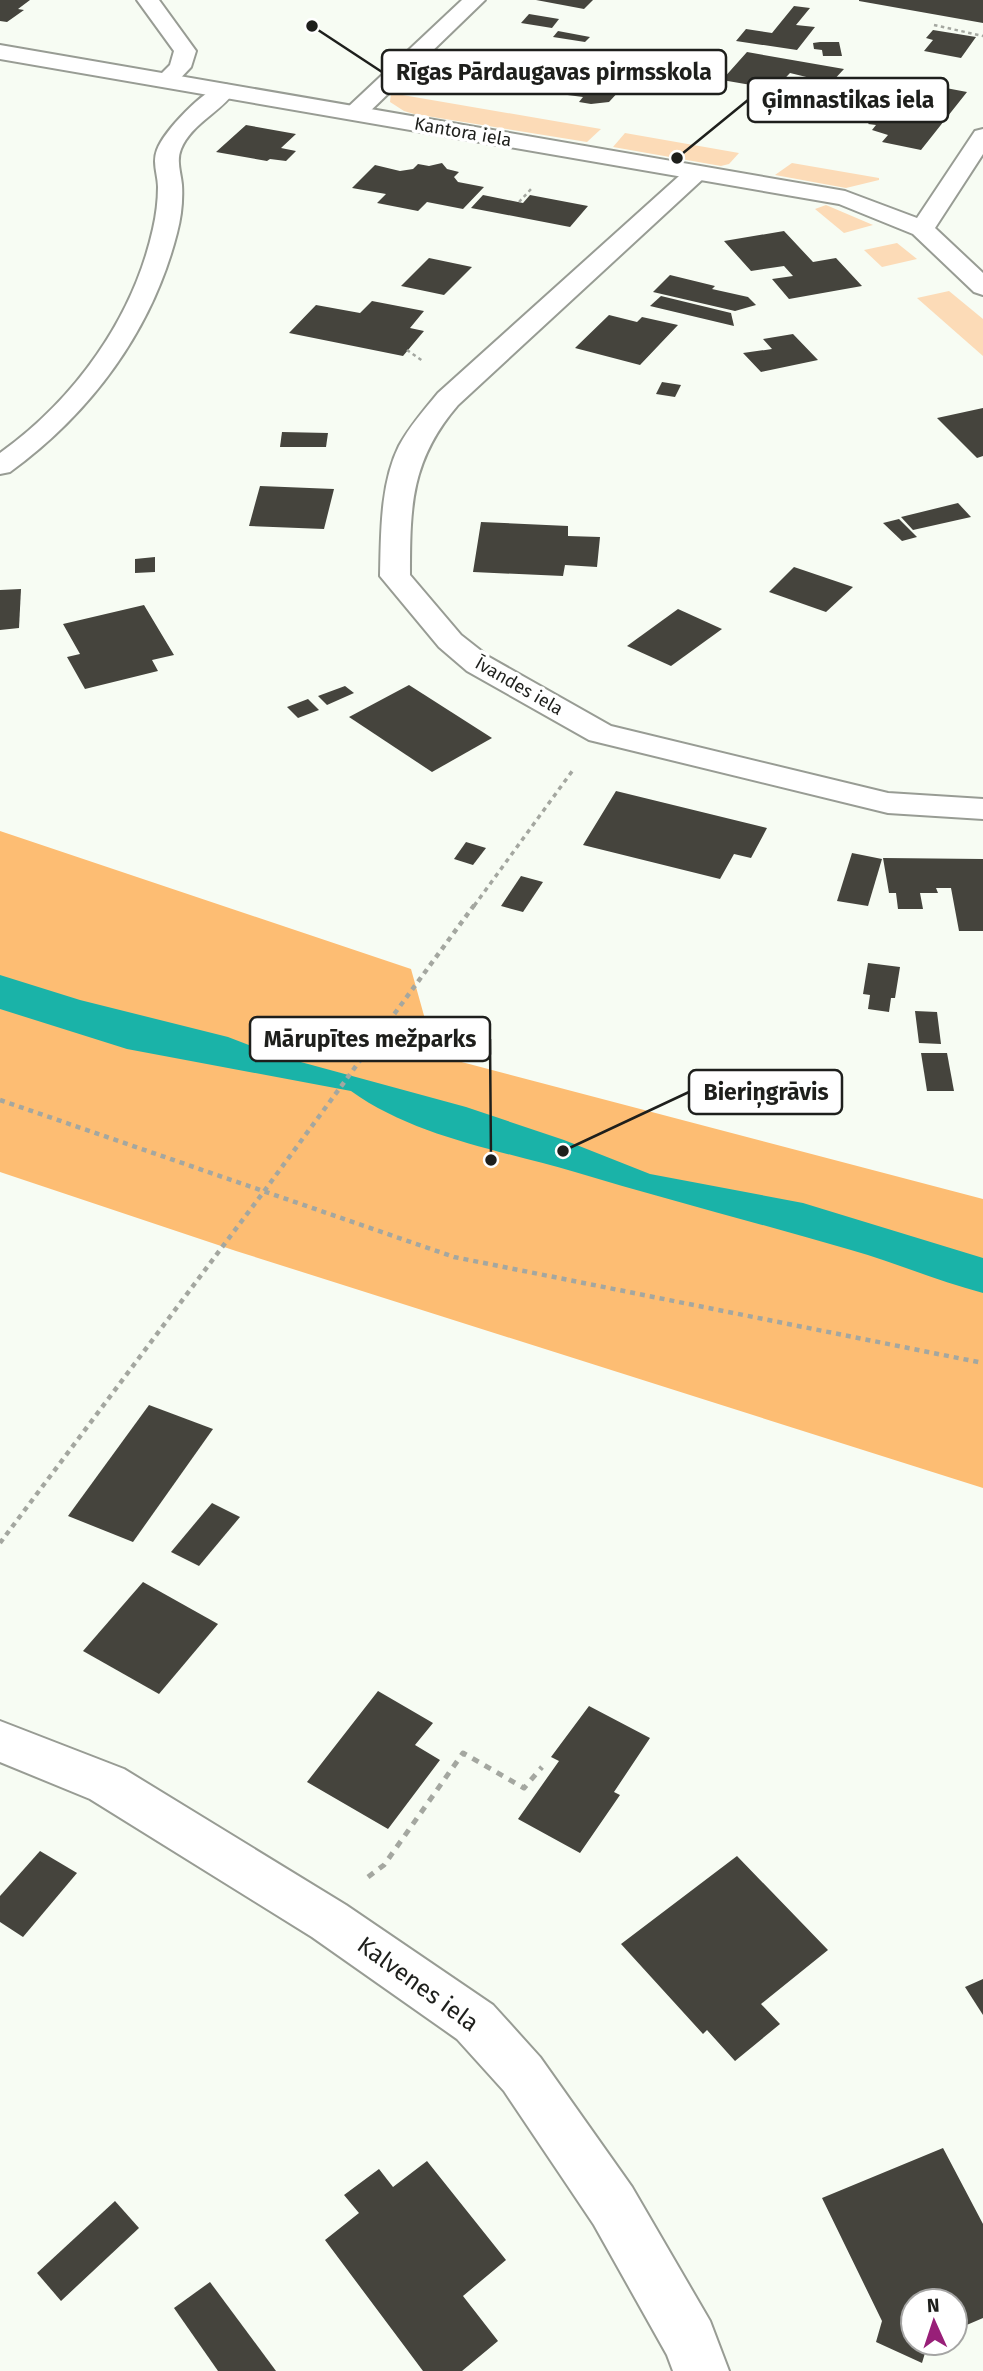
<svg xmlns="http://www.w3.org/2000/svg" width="983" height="2371" font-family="'Fira Sans',sans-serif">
	<rect width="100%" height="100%" fill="#f7fcf3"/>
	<!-- green -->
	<g fill="#fcdbb7">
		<path d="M391,93l210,36 -14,13 -173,-28 -10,-3 -14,-9z"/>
		<path d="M625,133l114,20 -10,11 -8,2 -108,-19z"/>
		<path d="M792,163l87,15v2l-33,8 -71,-13z"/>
		<path d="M826,205l47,20 -29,8 -29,-24z"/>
		<path d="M897,243l20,16 -35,8 -18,-17z"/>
		<path d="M949,291l34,28v37l-66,-58z"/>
	</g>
	<!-- forest -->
	<path fill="#fdbd73" d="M0,831l411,138 24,86 548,144v289l-747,-237 -236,-79z"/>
	<!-- water -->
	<path fill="#1ab3a8" d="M0,975l80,25 148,37 47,18 191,52 98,33 86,34 153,29 180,55v35c-45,-12 -87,-30 -132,-43 -92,-27 -184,-50 -276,-78 -75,-22 -160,-35 -224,-81l-224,-42 -127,-40z"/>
	<!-- building -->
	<g fill="#45443d">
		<path d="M0,0h30l-12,9 6,1 -17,12 -7,-1z"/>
		<path d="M536,0h57l-9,9z"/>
		<path d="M859,0h124v23l-124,-22z"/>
		<path d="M794,6l16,2 -14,17 19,2 -18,23 -61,-9 10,-12 26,4z"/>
		<path d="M529,14l30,5 -7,9 -31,-5z"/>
		<path d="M933,30l43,7 -15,21 -37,-7 9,-11 -7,-2z"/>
		<path d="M558,31l32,6 -5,5 -32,-5z"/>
		<path d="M820,42h19l3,14h-19l-1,-6 -8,-1 -1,-6z"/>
		<path d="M747,52l97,17 -13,14 -41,-10 -15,16 -53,-9z"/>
		<path d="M543,67l38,7 5,-6 8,2 -5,5 14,2 -7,8 25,4 -12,13 -18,2 -12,-2 4,-5 -62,-8z"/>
		<path d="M930,85l37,7 -46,58 -39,-8 6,-7 -16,-5 4,-5 -8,-1 8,-9 14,3 8,-10 11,2z"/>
		<path d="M246,125l50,9 -15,14 15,3 -10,10 -16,-2 -3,2 -51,-9z"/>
		<path d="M442,163l5,6 12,3 -5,5 4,5 26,5 -21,22 -36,-7 -9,9 -41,-8 9,-9 -34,-6 23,-23 25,6 13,-2 5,-5 11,2z"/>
		<path d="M483,195l40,8 7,-8 58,11 -18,21 -99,-19z"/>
		<path d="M784,231l29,31 23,-4 26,28 -73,13 -17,-20 21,-3 -9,-10 -33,5 -27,-30z"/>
		<path d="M429,258l43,9 -28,28 -43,-9z"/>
		<path d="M670,275l45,11 -3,3 36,8 8,8 -21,6 -82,-19z"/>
		<path d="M661,296l70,17 3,13 -84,-20z"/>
		<path d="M372,301l52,10 -14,17 14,3 -21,25 -114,-23 27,-28 44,8z"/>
		<path d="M609,315l28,7 5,-5 36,8 -38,40 -65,-17z"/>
		<path d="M793,334l25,26 -57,12 -18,-19 29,-4 -9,-10z"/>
		<path d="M662,382l19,3 -6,12 -19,-3z"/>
		<path d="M983,408v48l-6,2 -40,-40z"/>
		<path d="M282,432l46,1 -2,14h-46z"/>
		<path d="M260,486l74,3 -10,40 -75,-3z"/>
		<path d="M958,503l13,14 -58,13 -12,-13z"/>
		<path d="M899,519l18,18 -15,4 -19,-18z"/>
		<path d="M481,522l87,4v10l32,1 -3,30 -32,-2 -2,11 -90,-4z"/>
		<path d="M155,557v15l-20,1v-14z"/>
		<path d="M794,567l59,20 -27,25 -57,-20z"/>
		<path d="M21,589l-2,39 -19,2v-40z"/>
		<path d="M144,605l30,50 -22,5 6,11 -73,18 -18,-32 13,-3 -17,-30z"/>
		<path d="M678,609l44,20 -51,37 -44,-20z"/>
		<path d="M409,685l83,53 -60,34 -83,-55z"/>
		<path d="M345,686l9,7 -27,12 -9,-9z"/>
		<path d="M308,699l11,11 -21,8 -11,-11z"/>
		<path d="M616,791l151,37 -16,30 -17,-4 -14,25 -137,-34z"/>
		<path d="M466,842l20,6 -13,17 -19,-6z"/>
		<path d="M852,853l30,6 -14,47 -31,-5z"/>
		<path d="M883,858l100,1v72h-24l-8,-43h-15l2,5h-18l3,16h-25l-2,-16h-7z"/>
		<path d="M521,876l22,6 -20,30 -22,-6z"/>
		<path d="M868,963l32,4 -5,31h-4l-2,14 -21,-3 2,-14 -7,-1z"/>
		<path d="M915,1011l22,1 4,32 -22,-1z"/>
		<path d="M921,1053h26l7,38h-27z"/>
		<path d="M149,1405l64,24 -80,113 -65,-26z"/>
		<path d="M212,1503l28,14 -41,49 -28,-14z"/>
		<path d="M143,1582l75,42 -59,70 -76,-43z"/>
		<path d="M378,1691l55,32 -18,22 25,15 -52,69 -81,-47z"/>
		<path d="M589,1706l61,32 -36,54 6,3 -40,58 -62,-34 41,-58 -8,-4z"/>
		<path d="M40,1851l37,22 -54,64 -23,-15v-26z"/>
		<path d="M737,1856l91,94 -67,54 19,20 -45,37 -28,-31 -4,4 -82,-90z"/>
		<path d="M983,1979v36l-18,-28z"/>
		<path d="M943,2148l40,76v94l-28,12v-29h-42v42h15l-6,20 -46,-21 6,-21 -60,-123z"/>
		<path d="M427,2161l79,99 -43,36 35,45 -36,30h-39l-98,-131 34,-27 -15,-18 35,-26 14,18z"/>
		<path d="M115,2201l24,27 -78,73 -24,-28z"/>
		<path d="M210,2282l66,89h-58l-44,-63z"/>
	</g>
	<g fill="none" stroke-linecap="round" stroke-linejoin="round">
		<defs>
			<g id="minor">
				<path d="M137,0h22l37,51 -5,16 -18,19h-16l-3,-5 16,-16 4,-14z"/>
				<path d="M462,0h23l-122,118h-16l-3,-5 3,-5z"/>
				<path d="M224,84l8,2 3,5c-14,21 -44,33 -54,58 -5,12 0,24 1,36 1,16 -1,33 -5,48 -25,98 -86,180 -167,239l-10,2v-21c74,-53 133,-134 153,-224 3,-13 5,-28 5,-42 0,-12 -6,-24 -1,-37 7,-19 47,-61 67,-66z"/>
				<path d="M696,166l8,2 4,5 -4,5 -246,227c-47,55 -48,100 -48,170l51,60 28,22 122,69 277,67 95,6v20l-95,-6 -299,-73 -122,-69 -28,-24 -59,-71c1,-41 0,-92 19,-130 10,-19 25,-36 39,-53l250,-225z"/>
				<path d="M0,1721l124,48 222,136 147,100 47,52 92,130 78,134 19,50h-56l-6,-16 -73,-130 -90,-134 -47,-52 -145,-102 -222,-138 -90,-37z"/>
			</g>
			<path id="secondary" d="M0,45l845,146 72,27 58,-87 8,-2v25l-48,74 48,45v22l-9,-3 -61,-58 -74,-30 -839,-145z"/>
		</defs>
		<!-- minor casing -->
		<use href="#minor" stroke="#989c94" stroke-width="4"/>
		<!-- secondary casing -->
		<use href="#secondary" stroke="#989c94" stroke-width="4"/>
		<!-- path-far3 -->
		<g stroke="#a4a7a0" stroke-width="2.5" stroke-dasharray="3.5 3.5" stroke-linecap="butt">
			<path d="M934,25l49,11"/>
			<path d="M519,202l14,-15"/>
			<path d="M407,350l17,12"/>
		</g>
		<!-- path-far2 -->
		<path stroke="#a4a7a0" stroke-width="3.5" stroke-dasharray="4.5 4.5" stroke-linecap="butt" d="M474,906l99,-136"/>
		<!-- path-far1 -->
		<g stroke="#a4a7a0" stroke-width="4.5" stroke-dasharray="5 5" stroke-linecap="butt">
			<path d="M0,1100l454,157 529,106"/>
			<path d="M0,1543l265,-353 210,-286"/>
		</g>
		<!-- path -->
		<path stroke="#a4a7a0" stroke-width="5" stroke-dasharray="7 7" stroke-linecap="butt" d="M368,1877l16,-12 79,-112 61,35 18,-21"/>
		<!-- minor -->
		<use href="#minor" fill="#fff" fill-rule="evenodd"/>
		<!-- secondary -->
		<use href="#secondary" fill="#fff" fill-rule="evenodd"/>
	</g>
	<g text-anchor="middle" stroke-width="7" stroke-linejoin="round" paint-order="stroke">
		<!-- far-street labels -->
		<g font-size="18" fill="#1e1f1c" stroke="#fff">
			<text transform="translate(463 132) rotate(10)" y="6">Kantora iela</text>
			<text transform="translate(519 686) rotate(30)" y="6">Īvandes iela</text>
		</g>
		<!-- near-street labels -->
		<g font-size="24" fill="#1e1f1c" stroke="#fff">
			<text transform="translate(418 1984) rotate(36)" y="8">Kalvenes iela</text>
		</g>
	</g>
	<!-- callouts -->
	<path fill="none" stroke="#1e1f1c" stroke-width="2.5" d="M312 26L382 72M677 158L748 100M491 1160L490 1039M563 1151L689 1092"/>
	<g fill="#1e1f1c" stroke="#fff" stroke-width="2.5">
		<circle cx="312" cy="26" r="7"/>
		<circle cx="677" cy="158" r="7"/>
		<circle cx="491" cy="1160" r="7"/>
		<circle cx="563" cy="1151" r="7"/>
	</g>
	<g fill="#fff" stroke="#1e1f1c" stroke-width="2.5">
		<rect x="382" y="50" width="344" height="44" rx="7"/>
		<rect x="748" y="78" width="200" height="44" rx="7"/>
		<rect x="250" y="1017" width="240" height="44" rx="7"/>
		<rect x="689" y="1070" width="153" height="44" rx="7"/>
	</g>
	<g font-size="23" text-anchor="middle" font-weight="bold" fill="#1e1f1c">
		<text x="554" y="80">Rīgas Pārdaugavas pirmsskola</text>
		<text x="848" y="108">Ģimnastikas iela</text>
		<text x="370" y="1047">Mārupītes mežparks</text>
		<text x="766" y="1100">Bieriņgrāvis</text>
	</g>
	<!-- north arrow -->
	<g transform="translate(934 2322) rotate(357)"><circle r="33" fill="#ffffff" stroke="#a5a5a4" stroke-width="2"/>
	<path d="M0-5L12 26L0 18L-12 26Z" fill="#981f78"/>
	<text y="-10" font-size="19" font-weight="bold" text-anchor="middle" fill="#1e1f1c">N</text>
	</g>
</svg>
